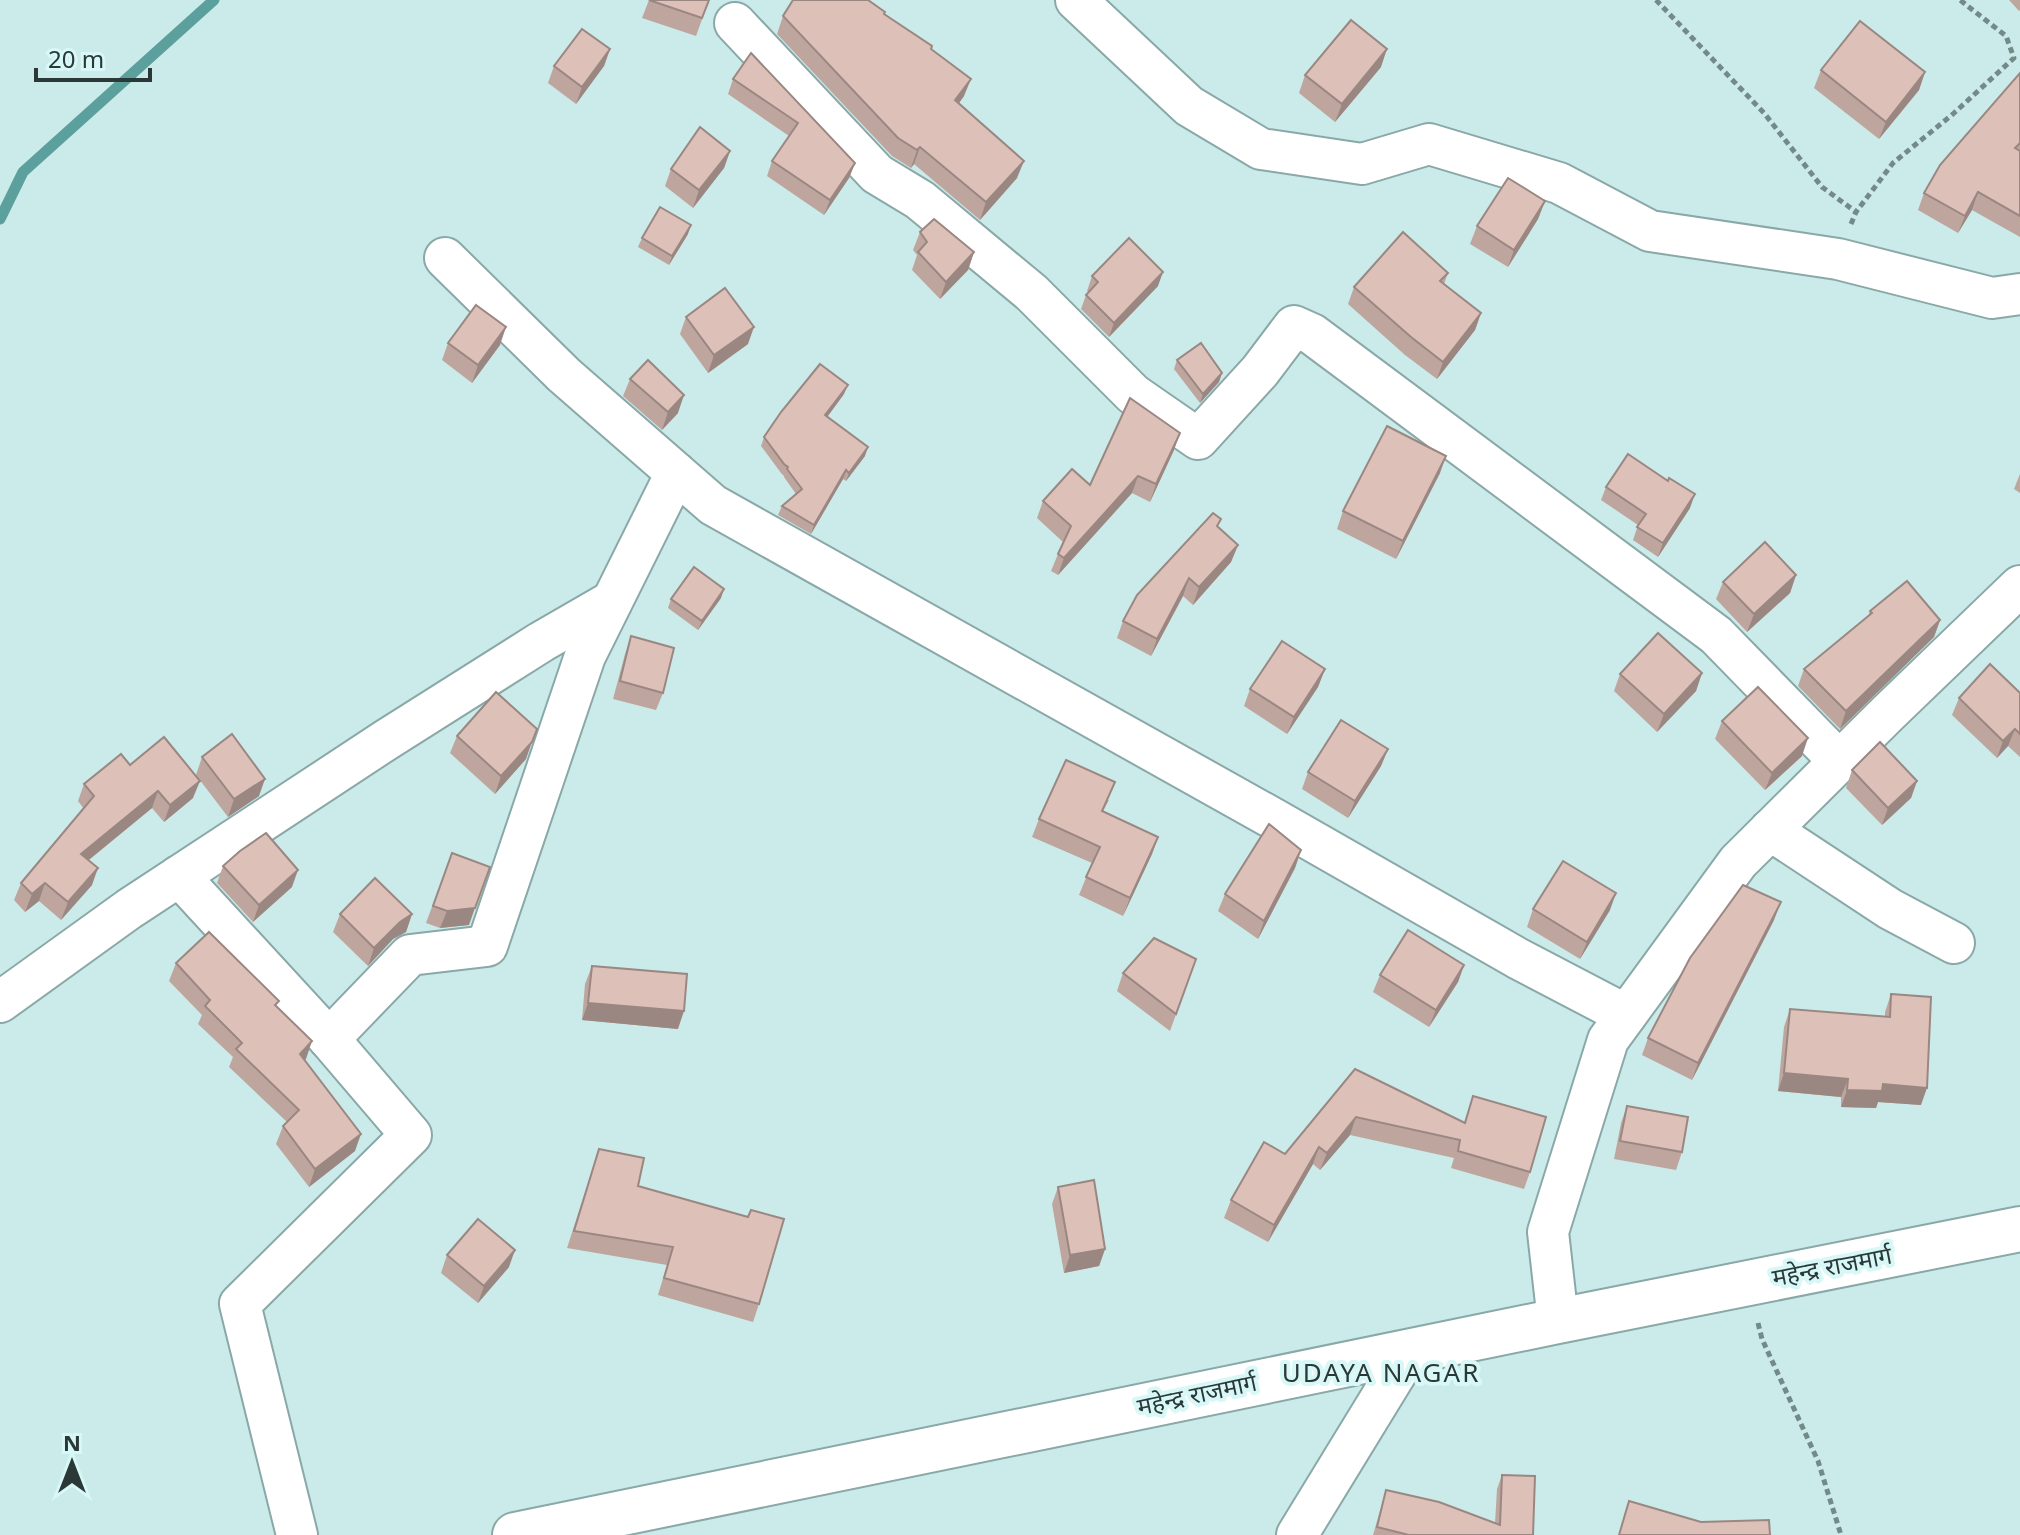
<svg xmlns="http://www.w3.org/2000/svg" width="2020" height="1535" font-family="'Noto Sans','Noto Sans Devanagari',sans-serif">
	<rect width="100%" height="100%" fill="#caebe9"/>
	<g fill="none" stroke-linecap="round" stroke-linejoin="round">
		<!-- stream -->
		<path stroke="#5ca09d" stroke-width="11" d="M0,219l23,-47 191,-172"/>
		<defs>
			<g id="minor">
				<path d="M1076,0l113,106 72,43 101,15 67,-20 130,39 91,48 188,28 154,39 28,-4"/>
				<path d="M735,23l142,151 43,26 112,93 101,101 65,45 62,-68 34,-45 18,8 404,301 123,126"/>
				<path d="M445,258l119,117 149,130 561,314 243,139 109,57"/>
				<path d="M1770,830l120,79 64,34"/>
				<path d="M179,876l150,163"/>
				<path d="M0,1002l129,-93 257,-169 155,-98 71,-41"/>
				<path d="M1558,1321l-10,-89 60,-192 130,-178 149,-148 133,-128"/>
				<path d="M297,1535l-57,-231 171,-169 -82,-96 81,-84 77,-9 98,-290 91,-183"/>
				<path d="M1297,1535l112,-183"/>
			</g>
			<path id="trunk" d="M515,1535l1043,-214 462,-92"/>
		</defs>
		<!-- minor casing -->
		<use href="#minor" stroke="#89a8a7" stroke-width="44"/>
		<!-- trunk casing -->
		<use href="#trunk" stroke="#89a8a7" stroke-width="48"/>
		<!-- path -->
		<g stroke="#738a89" stroke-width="5" stroke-dasharray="6 4" stroke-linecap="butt">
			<path d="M1656,0l108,113 58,74 34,25"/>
			<path d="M1851,224l5,-12 37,-49 60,-49 61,-56 -8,-22 -46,-36"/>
			<path d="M1758,1323l4,16 56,122 23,74"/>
		</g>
		<!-- minor -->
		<use href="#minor" stroke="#fff" stroke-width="40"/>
		<!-- trunk -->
		<use href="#trunk" stroke="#fff" stroke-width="44"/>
	</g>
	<!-- wall -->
	<g fill="#bea69f">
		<path d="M649,0h60l-13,36 -54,-18z"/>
		<path d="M2009,0h11v10l-1,1z"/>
		<path d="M885,14l46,36 33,46 -5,7 58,75 -37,42 -66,-56 -3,4 -19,-12 -115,-122 6,-18z"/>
		<path d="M610,49l-6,17 -28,38 -28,-21 6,-17z"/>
		<path d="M1381,67l-46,55 -36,-29 6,-18z"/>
		<path d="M1821,70l104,2 -6,18 -40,49 -65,-51z"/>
		<path d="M2020,73v164l-48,-27 -14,23 -40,-23 6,-17z"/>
		<path d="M733,79l122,84 -6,15 -25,37 -57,-39 5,-15 17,-25 -61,-42z"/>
		<path d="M730,151l-6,17 -31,40 -28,-22 6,-17z"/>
		<path d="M1545,201l-7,18 -30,48 -38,-23 7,-18z"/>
		<path d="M920,232l54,20 -6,18 -28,29 -28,-29 5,-15 -4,-5z"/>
		<path d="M688,234l-19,31 -31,-18 4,-9z"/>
		<path d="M1448,273l-4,11 37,29 -6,17 -38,49 -32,-24 -57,-51 6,-17z"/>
		<path d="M1092,276l66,10 -49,51 -28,-28 5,-14 3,-3 -2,-1z"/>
		<path d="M686,317l62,27 -40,29 -28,-39z"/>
		<path d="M448,343l52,2 -28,38 -30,-23z"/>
		<path d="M1177,360l45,13 -3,9 -19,21 -26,-34z"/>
		<path d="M630,379l48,34 -16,17 -39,-34z"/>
		<path d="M844,394l-17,23 38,39 -19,25 -3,-2 -32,55 -33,-19 4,-9 14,-12 -12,-17v-1l-3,-3 -20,-27 3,-9z"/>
		<path d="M1174,450l-24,52 -18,-9 -74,82 -7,-4 12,-29 -26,-24 6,-17 47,-16z"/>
		<path d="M1440,473l-44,86 -59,-30 6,-18z"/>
		<path d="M2020,474v19l-6,-4z"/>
		<path d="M1668,481l22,27 -32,49 -25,-17 5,-15 -37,-25 5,-13z"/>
		<path d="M1218,527l20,18 -7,17 -38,43 -10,-9 -32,60 -34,-18 6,-17z"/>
		<path d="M1796,575l-6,18 -43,39 -31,-33 7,-17z"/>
		<path d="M721,598l-23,32 -30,-22 3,-9z"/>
		<path d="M1870,611l70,9 -6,17 -94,92 -42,-43 6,-17 64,-53z"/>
		<path d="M631,636l32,57 -7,17 -43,-11 12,-45z"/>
		<path d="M1325,669l-7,18 -31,47 -43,-28 6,-17z"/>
		<path d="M1702,673l-6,18 -39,41 -43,-41 6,-17z"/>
		<path d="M2020,693v64l-12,-11 -11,12 -45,-43 7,-17z"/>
		<path d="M1722,721l80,35 -37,34 -50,-51z"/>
		<path d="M457,736l69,23 -31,35 -45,-41z"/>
		<path d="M1388,749l-7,17 -33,52 -46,-29 6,-17z"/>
		<path d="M202,757l57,39 -31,21 -32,-42z"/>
		<path d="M130,765l63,33 -29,24 -12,-14 -63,52 3,25 -31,35 -22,-19 -14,11 -11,-12 7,-17 63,-74 -6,-8 6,-17z"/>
		<path d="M1852,770l65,11 -6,17 -29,27 -36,-37z"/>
		<path d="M1109,800l-6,11 55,26 -6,17 -29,62 -44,-21 13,-32 -60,-26 7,-18z"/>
		<path d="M1301,850l-6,18 -37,71 -40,-28 7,-17z"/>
		<path d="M452,853l17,72 -29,3 -14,-5z"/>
		<path d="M223,866l69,21 -39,35 -36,-39z"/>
		<path d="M1533,909l77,1 -30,49 -53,-32z"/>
		<path d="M340,914h72l-6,18 -13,7 -25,27 -35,-34z"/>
		<path d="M1774,920l-82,160 -50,-25 6,-17z"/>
		<path d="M1196,959l-26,72 -53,-40 6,-18z"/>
		<path d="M176,963l101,44 29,52 -2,1 51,91 -46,36 -33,-43 7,-18 4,-4 -58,-55 4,-10 -35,-33 4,-9 -33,-34z"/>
		<path d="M1464,965l-6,17 -29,45 -56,-35 7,-17z"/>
		<path d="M592,966l86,63 -96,-9 3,-36z"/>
		<path d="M1891,994l30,111 -43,-3 -2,6 -35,-1v-10l-63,-6 6,-64 6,-18 95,8v-5z"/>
		<path d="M1355,1069l109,54 9,-27 57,76 -6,17 -73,-21 3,-10 -104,-23 -30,35 -7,-6 -45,78 -44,-24 7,-18 54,-46z"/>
		<path d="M1627,1106l55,46 -6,18 -62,-11 7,-36z"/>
		<path d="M599,1149l39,37 121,118 -6,18 -95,-27 9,-30 -100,-17z"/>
		<path d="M1058,1187l47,62 -6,17 -35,7 -12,-69z"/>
		<path d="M447,1255l62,12 -31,36 -37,-30z"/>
		<path d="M1502,1475l31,60h-160l13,-45 109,33 2,-34z"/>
	</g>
	<!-- shaded-wall -->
	<g fill="#9b8782">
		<path d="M610,49l-6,17 -28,38 6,-17z"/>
		<path d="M1387,49l-6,18 -46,55 7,-18z"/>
		<path d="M1925,72l-6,18 -40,49 7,-17z"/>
		<path d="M971,79l-7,17 -15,21 6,-17z"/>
		<path d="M920,147l-6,17 -3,4 6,-18z"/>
		<path d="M730,151l-6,17 -31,40 6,-18z"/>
		<path d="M1024,161l-7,17 -37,42 6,-18z"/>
		<path d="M855,163l-6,15 -25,37 6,-15z"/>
		<path d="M1978,192l-6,18 -14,23 7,-17z"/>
		<path d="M1545,201l-7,18 -30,48 6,-17z"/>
		<path d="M691,225l-3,9 -19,31 3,-9z"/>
		<path d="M974,252l-6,18 -28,29 6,-17z"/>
		<path d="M1163,272l-5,14 -49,51 5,-14z"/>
		<path d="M1481,313l-6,17 -38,49 6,-17z"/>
		<path d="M506,327l-6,18 -28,38 6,-18z"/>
		<path d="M754,327l-6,17 -40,29 6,-18z"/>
		<path d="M1222,373l-3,9 -19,21 3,-9z"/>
		<path d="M848,385l-4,9 -22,30 3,-9z"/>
		<path d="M684,395l-6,18 -16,17 6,-18z"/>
		<path d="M1180,433l-6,17 -24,52 6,-18z"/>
		<path d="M868,447l-3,9 -19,25 3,-8z"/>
		<path d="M1446,456l-6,17 -44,86 7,-18z"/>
		<path d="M846,470l-3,9 -32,55 3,-9z"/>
		<path d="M1138,476l-6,17 -74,82 6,-17z"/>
		<path d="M1695,494l-5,14 -32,49 5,-14z"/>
		<path d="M1238,545l-7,17 -38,43 6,-18z"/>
		<path d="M1796,575l-6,18 -43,39 7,-18z"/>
		<path d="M1189,578l-6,18 -32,60 6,-17z"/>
		<path d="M724,589l-3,9 -23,32 4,-9z"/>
		<path d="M1940,620l-6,17 -94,92 6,-18z"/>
		<path d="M1325,669l-7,18 -31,47 7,-17z"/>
		<path d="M1702,673l-6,18 -39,41 7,-18z"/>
		<path d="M2015,729l-7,17 -11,12 6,-17z"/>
		<path d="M1808,738l-6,18 -37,34 7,-17z"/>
		<path d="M532,742l-6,17 -31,35 6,-18z"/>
		<path d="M1388,749l-7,17 -33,52 7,-17z"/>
		<path d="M265,779l-6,17 -31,21 6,-18z"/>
		<path d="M200,781l-7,17 -29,24 6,-17z"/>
		<path d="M1917,781l-6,17 -29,27 6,-17z"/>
		<path d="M158,791l-6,17 -77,63 6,-17z"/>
		<path d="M1158,837l-6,17 -29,62 7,-18z"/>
		<path d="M1301,850l-6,18 -37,71 6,-18z"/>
		<path d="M98,868l-6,17 -31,35 7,-18z"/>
		<path d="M298,870l-6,17 -39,35 6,-17z"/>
		<path d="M45,883l-6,18 -14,11 7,-18z"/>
		<path d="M1616,893l-6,17 -30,49 7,-17z"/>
		<path d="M1781,902l-7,18 -82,160 6,-17z"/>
		<path d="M475,908l-6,17 -29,3 7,-17z"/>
		<path d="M412,914l-6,18 -13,7 -25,27 6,-18 26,-26z"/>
		<path d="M1464,965l-6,17 -29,45 7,-17z"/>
		<path d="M588,1003l96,8 -6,18 -96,-9z"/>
		<path d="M312,1041l-6,18 -13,13 7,-18z"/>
		<path d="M1784,1073l64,6 -7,18 -63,-6z"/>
		<path d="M1883,1084l44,4 -6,17 -43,-3 -2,6 -35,-1 6,-17z"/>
		<path d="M1356,1117l-6,18 -30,35 7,-17z"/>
		<path d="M361,1134l-6,17 -46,36 6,-18z"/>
		<path d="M1319,1147l-6,17 -45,78 6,-17z"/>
		<path d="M1105,1249l-6,17 -35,7 6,-18z"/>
		<path d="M515,1250l-6,17 -31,36 6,-17z"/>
	</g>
	<!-- building -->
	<g fill="#ddc1b9" stroke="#9b8782" stroke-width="2">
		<path d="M649,0h60l-7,18z"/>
		<path d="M793,0h75l17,12 -1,2 48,32 -1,3 40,30 -16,21 69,61 -38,41 -66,-55 -3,3 -19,-12 -115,-122z"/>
		<path d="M1351,20l36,29 -45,55 -37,-29z"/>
		<path d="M1860,21l65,51 -39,50 -65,-52z"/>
		<path d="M582,29l28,20 -28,38 -28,-21z"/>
		<path d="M751,53l104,110 -25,37 -58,-39 26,-38 -65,-44z"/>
		<path d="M2020,73v70l-5,5 5,3v65l-42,-24 -13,24 -41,-23 16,-28z"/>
		<path d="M700,127l30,24 -31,39 -28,-21z"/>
		<path d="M1508,178l37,23 -31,49 -37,-24z"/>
		<path d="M660,207l31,18 -19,31 -30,-18z"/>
		<path d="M934,219l40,33 -28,30 -28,-30 9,-10 -7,-10z"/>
		<path d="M1403,232l45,41 -8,8 41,32 -38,49 -32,-25 -57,-50z"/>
		<path d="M1129,238l34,34 -49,51 -28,-28 12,-13 -6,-6z"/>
		<path d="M725,288l29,39 -40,28 -28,-38z"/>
		<path d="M476,305l30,22 -28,38 -30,-22z"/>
		<path d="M1201,343l21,30 -19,21 -26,-34z"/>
		<path d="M648,360l36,35 -16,17 -38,-33z"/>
		<path d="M820,364l28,21 -23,30 43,32 -19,26 -3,-3 -32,55 -32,-19 20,-17 -15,-20 1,-2 -4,-3 -20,-27 17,-25z"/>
		<path d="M1130,398l50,35 -24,51 -18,-8 -74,82 -6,-4 13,-28 -28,-25 29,-32 18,16z"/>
		<path d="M1387,426l59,30 -43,85 -60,-30z"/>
		<path d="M1628,454l40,27 1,-3 26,16 -32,49 -26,-16 9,-13 -40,-27z"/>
		<path d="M1213,513l8,6 -4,7 21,19 -39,42 -10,-9 -32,61 -34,-18 14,-26z"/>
		<path d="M1765,542l31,33 -42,39 -31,-32z"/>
		<path d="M694,567l30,22 -22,32 -31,-22z"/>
		<path d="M1907,581l33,39 -94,91 -42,-42 68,-56 -2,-2z"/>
		<path d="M1658,633l44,40 -38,41 -44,-40z"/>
		<path d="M631,636l43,12 -11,45 -43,-12z"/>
		<path d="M1282,641l43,28 -31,48 -44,-28z"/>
		<path d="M1990,664l30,29v41l-5,-5 -12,12 -44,-43z"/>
		<path d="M1758,687l50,51 -36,35 -50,-52z"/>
		<path d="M496,692l41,37 -5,13 -31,34 -44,-40z"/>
		<path d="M1341,720l47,29 -33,52 -47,-29z"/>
		<path d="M232,734l33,45 -31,20 -32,-42z"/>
		<path d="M164,737l36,44 -30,24 -12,-14 -77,63 17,14 -30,34 -23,-19 -13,11 -11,-11 73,-87 -10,-12 37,-30 9,11z"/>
		<path d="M1880,742l37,39 -29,27 -36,-38z"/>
		<path d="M1066,760l49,22 -13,29 56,26 -28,61 -44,-21 14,-30 -61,-28z"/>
		<path d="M1269,824l32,26 -37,71 -39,-27z"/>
		<path d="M266,833l32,37 -39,35 -36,-39 17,-15z"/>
		<path d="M452,853l38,14 -15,41 -28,3 -14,-5z"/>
		<path d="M1563,861l53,32 -29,49 -54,-33z"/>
		<path d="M375,878l37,36 -12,8 -26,26 -34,-34z"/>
		<path d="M1743,885l38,17 -83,161 -50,-25 42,-80z"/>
		<path d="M1408,930l56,35 -28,45 -56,-35z"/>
		<path d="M209,932l70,69 -4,4 37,36 -12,13 61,80 -46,35 -32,-43 16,-16 -63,-61 6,-6 -37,-37 5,-6 -34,-37z"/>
		<path d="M1154,938l42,21 -20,55 -53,-41z"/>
		<path d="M592,966l95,8 -3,37 -96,-8z"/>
		<path d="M1891,994l40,3 -4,91 -44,-4 -1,7 -35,-1 1,-11 -64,-6 6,-64 100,8z"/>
		<path d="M1355,1069l110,54 8,-27 73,21 -16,55 -72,-21 2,-11 -104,-23 -29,36 -8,-6 -45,78 -43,-25 33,-58 21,12z"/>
		<path d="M1627,1106l61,11 -6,35 -62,-11z"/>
		<path d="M599,1149l45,9 -6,28 110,31 3,-7 33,9 -25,85 -95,-26 9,-31 -99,-16z"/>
		<path d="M1094,1180l11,69 -35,6 -12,-68z"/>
		<path d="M478,1219l37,31 -31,36 -37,-31z"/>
		<path d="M1502,1475l33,1 -2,59h-124l-32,-8 9,-37 53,12 61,23z"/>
		<path d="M1629,1501l72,21 68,-2 1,15h-151z"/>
	</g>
	<g text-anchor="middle" stroke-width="8" stroke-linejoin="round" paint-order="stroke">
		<!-- street labels -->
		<g font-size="24" fill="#2b3838" stroke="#d7f8f7">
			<text transform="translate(1832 1267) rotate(-11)" y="8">महेन्द्र राजमार्ग</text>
			<text transform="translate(1197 1395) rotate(-12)" y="8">महेन्द्र राजमार्ग</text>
		</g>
		<!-- neighbourhood labels -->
		<g font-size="26" letter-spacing="2" fill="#2b3838" stroke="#d7f8f7">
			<text x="1381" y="1382">UDAYA NAGAR</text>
		</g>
	</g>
	<!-- north arrow -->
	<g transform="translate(72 1463)" stroke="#d7f8f7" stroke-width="6" paint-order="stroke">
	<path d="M0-6L14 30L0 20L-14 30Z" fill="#2b3838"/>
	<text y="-12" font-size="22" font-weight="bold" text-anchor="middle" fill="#2b3838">N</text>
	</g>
	<!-- scale -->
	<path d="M36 68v12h114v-12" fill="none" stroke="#2b3838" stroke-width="4"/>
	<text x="48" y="68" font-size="24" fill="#2b3838" stroke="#d7f8f7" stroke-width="6" paint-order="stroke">20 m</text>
</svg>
